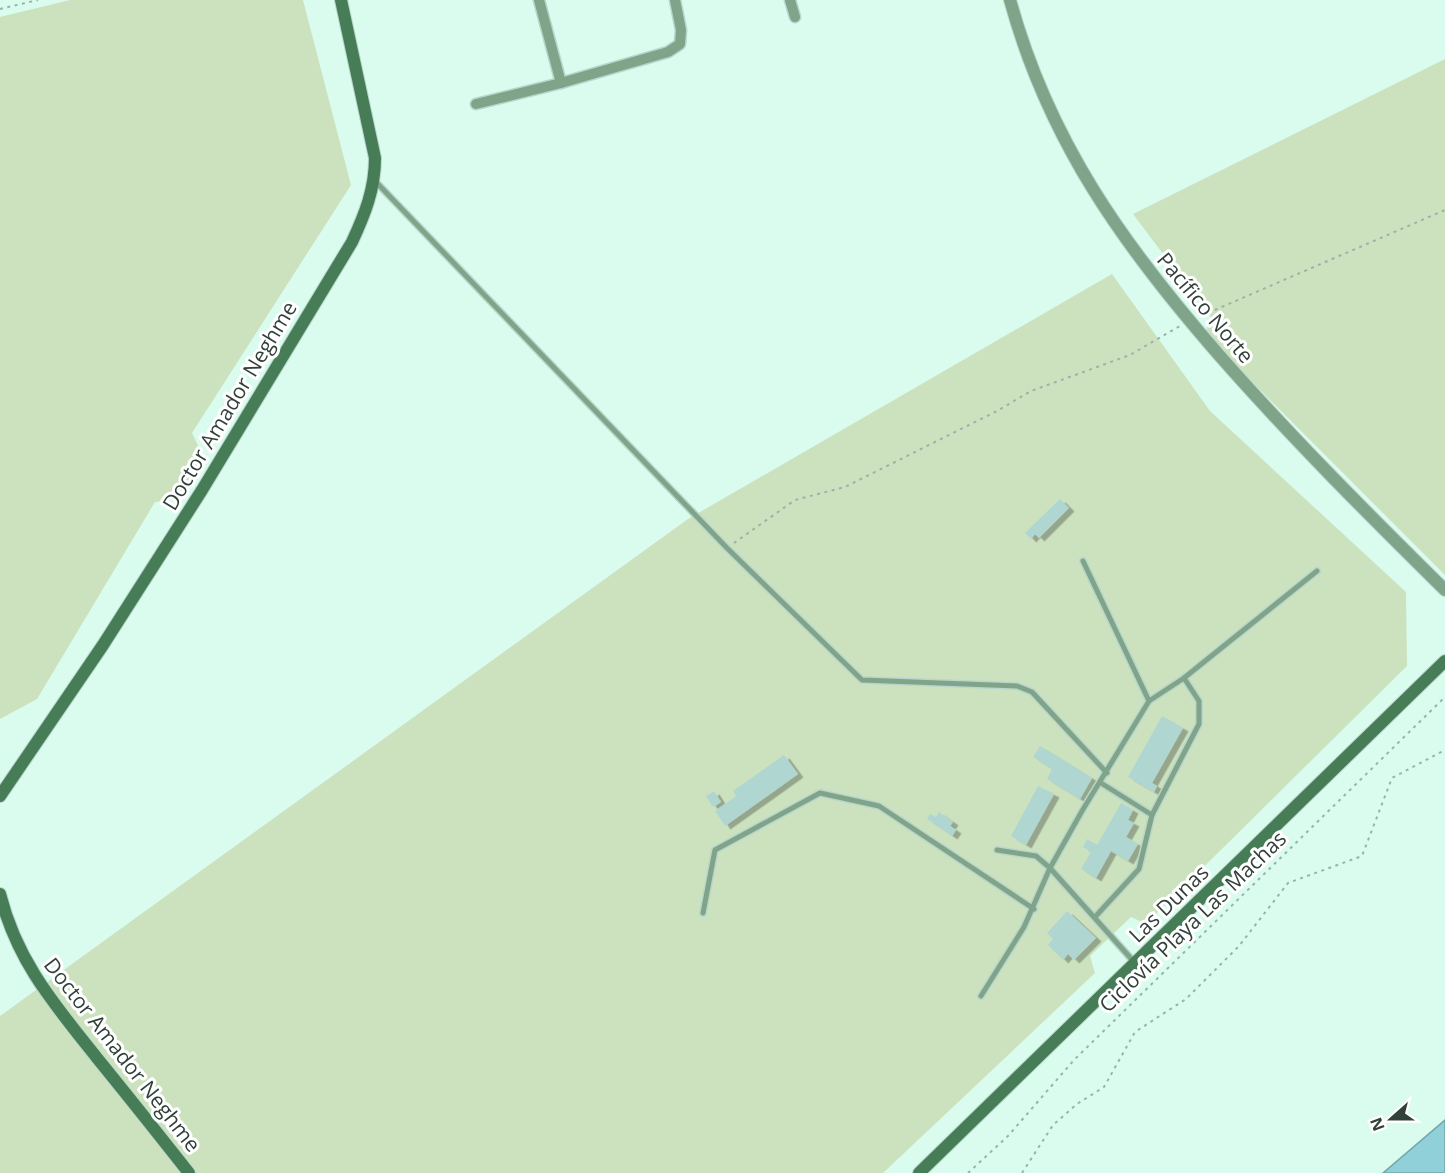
<svg xmlns="http://www.w3.org/2000/svg" width="1445" height="1173" font-family="'Open Sans',sans-serif">
	<defs>
		<filter id="shadow"><feDropShadow dx="5.5" dy="3.5" stdDeviation="0" flood-color="#0004"/></filter>
	</defs>
	<rect width="100%" height="100%" fill="#dafcef"/>
	<!-- green -->
	<g fill="#cce2bf">
		<path d="M70,0h233l48,185 -159,248 13,27 -27,39 -23,3 -118,197 -37,20v-702z"/>
		<path d="M1445,59v516l-239,-239 1,-9 8,-4 -82,-109z"/>
		<path d="M1112,274l98,137 196,181 1,74 -261,258 -15,-7 -41,39 5,17 -212,200h-883v-157l688,-497z"/>
	</g>
	<!-- water -->
	<path fill="#90d0d8" stroke="#74a5a9" stroke-width="1.5" d="M1445,1120v53h-62z"/>
	<!-- building -->
	<g fill="#b0d6d2" filter="url(#shadow)">
		<path d="M1060,499l9,9 -30,30 -4,-4 -4,5 -6,-6z"/>
		<path d="M1162,716l21,12 -31,55 5,3 -3,6 -26,-15z"/>
		<path d="M1040,746l52,32 -12,21 -33,-20 5,-10 -19,-12z"/>
		<path d="M784,755l14,19 -73,52 -10,-15 21,-15 -3,-5z"/>
		<path d="M1038,786l16,8 -28,51 -15,-9z"/>
		<path d="M714,791l7,11 -8,5 -7,-11z"/>
		<path d="M1121,803l12,7 -5,10 6,3 -8,14 12,7 -10,17 -17,-10 -15,27 -15,-9 10,-17 -8,-5 4,-8 10,6z"/>
		<path d="M939,812l14,10 -3,4 6,4 -4,6 -25,-17 3,-5 6,3z"/>
		<path d="M1067,911l29,27 -22,22 -6,-6 -5,6 -15,-15 5,-6 -6,-6z"/>
	</g>
	<g fill="none" stroke-linecap="round" stroke-linejoin="round">
		<defs>
			<g id="service">
				<path d="M375,181l352,367 135,132 155,6 15,6 75,81"/>
				<path d="M1083,561l66,140"/>
				<path d="M1101,783l51,32"/>
				<path d="M997,850l39,6 14,12 85,95"/>
				<path d="M703,913l12,-63 105,-57 59,13 155,103"/>
				<path d="M1095,917l44,-48 13,-54 47,-91v-23l-15,-23"/>
				<path d="M981,996l43,-69 26,-59 32,-57 67,-110 35,-23 133,-107"/>
			</g>
			<g id="minor">
				<path d="M539,0l22,83"/>
				<path d="M790,0l5,17"/>
				<path d="M476,104l85,-21 107,-31 12,-8 1,-14 -6,-30"/>
			</g>
			<path id="tertiary" d="M1010,0c39,142 114,246 209,355 72,82 149,159 226,235"/>
			<g id="secondary">
				<path d="M0,796l103,-151 99,-155 150,-248c13,-28 23,-53 23,-84l-34,-158"/>
				<path d="M0,894c17,68 55,111 97,164 31,38 62,77 92,115"/>
				<path d="M919,1173l526,-512"/>
			</g>
		</defs>
		<!-- service casing -->
		<use href="#service" stroke="#b8d6cb" stroke-width="8"/>
		<!-- minor casing -->
		<use href="#minor" stroke="#b8d6cb" stroke-width="13"/>
		<!-- tertiary casing -->
		<use href="#tertiary" stroke="#b8d6cb" stroke-width="14"/>
		<!-- secondary casing -->
		<use href="#secondary" stroke="#b8d6cb" stroke-width="14"/>
		<!-- path -->
		<g stroke="#99b3a9" stroke-width="2" stroke-dasharray="3 4.5" stroke-linecap="butt">
			<path d="M0,9l38,-9"/>
			<path d="M1201,316l244,-106"/>
			<path d="M734,543l61,-43 50,-13 152,-76 34,-20 99,-36 50,-29"/>
			<path d="M968,1173l40,-37 66,-76 371,-363"/>
			<path d="M1022,1173l31,-48 24,-21 27,-17 31,-55 51,-33 53,-53 49,-63 74,-27 30,-78 53,-28"/>
		</g>
		<!-- service -->
		<use href="#service" stroke="#80a489" stroke-width="5"/>
		<!-- minor -->
		<use href="#minor" stroke="#80a489" stroke-width="10"/>
		<!-- tertiary -->
		<use href="#tertiary" stroke="#80a489" stroke-width="12"/>
		<!-- secondary -->
		<use href="#secondary" stroke="#467d57" stroke-width="12"/>
	</g>
	<g text-anchor="middle" stroke-width="6" stroke-linejoin="round" paint-order="stroke">
		<!-- street labels -->
		<g font-size="21" fill="#32403a" stroke="#fff">
			<text transform="translate(1205 308) rotate(50)" y="7">Pacífico Norte</text>
			<text transform="translate(230 406) rotate(-59)" y="7">Doctor Amador Neghme</text>
			<text transform="translate(1169 904) rotate(-44)" y="7">Las Dunas</text>
			<text transform="translate(1193 922) rotate(-44)" y="7">Ciclovía Playa Las Machas</text>
			<text transform="translate(122 1055) rotate(52)" y="7">Doctor Amador Neghme</text>
		</g>
	</g>
	<!-- north arrow -->
	<g transform="translate(1391 1119) rotate(249)" stroke="#ffffff" stroke-width="4.5" paint-order="stroke">
	<path d="M0-4.5L10 22L0 15L-10 22Z" fill="#32403a"/>
	<text y="-9" font-size="16" font-weight="bold" text-anchor="middle" fill="#32403a">N</text>
	</g>
</svg>
